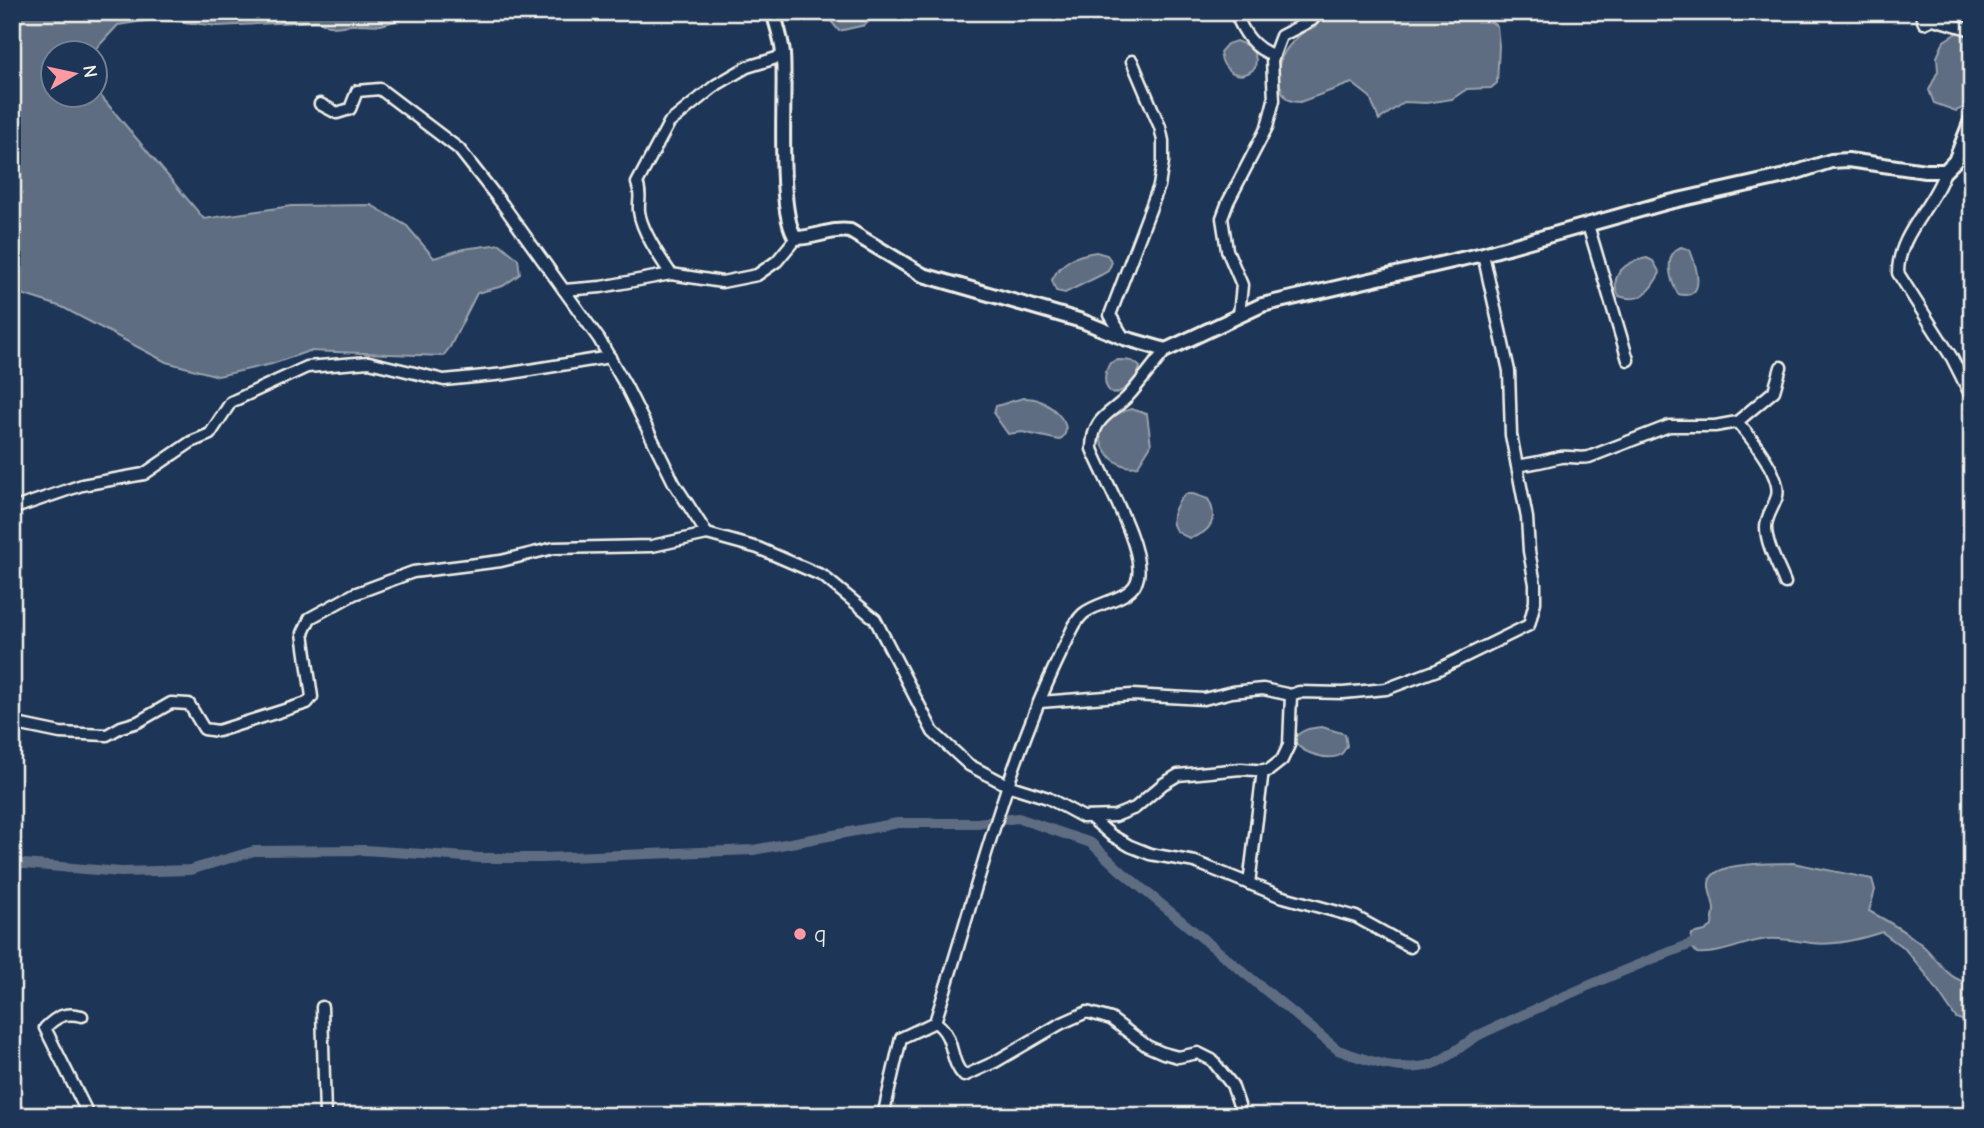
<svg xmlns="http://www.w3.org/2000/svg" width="1984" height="1128" font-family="'Comic Neue',sans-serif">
	<rect width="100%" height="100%" fill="#1d3557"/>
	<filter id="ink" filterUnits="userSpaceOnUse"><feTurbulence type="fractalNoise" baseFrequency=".0143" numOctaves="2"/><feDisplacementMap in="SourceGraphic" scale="14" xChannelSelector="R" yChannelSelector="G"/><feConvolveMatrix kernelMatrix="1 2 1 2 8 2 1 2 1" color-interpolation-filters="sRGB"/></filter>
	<g filter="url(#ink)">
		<!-- water -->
		<g fill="#5e6d82" stroke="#9aa2ab" stroke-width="2">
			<path d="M12,12h415l-46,13 -21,-1 -26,3 -17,-6 -99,5 -61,-7 -39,6 -25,27h-41v42h42l1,-5 109,130 87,-13 80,-1 36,21 27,32 29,-9 37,-5 18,15 2,15 -17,12 -26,7 -27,54 -7,9 -134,-5 -37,13 -54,12 -52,-14 -104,-55 -50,-16z"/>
			<path d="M443,12h44l-22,8z"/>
			<path d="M830,12h48l-13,13 -26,6 -9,-11z"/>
			<path d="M1329,12h158l1,8 9,6 2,20 -2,37 -6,5 -24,1 -15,10 -26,4 -22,-1 -25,18 -9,-23 -18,-14 -52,19c-9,0 -14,-2 -18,-11 -16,-38 21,-58 47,-79z"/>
			<path d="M1960,31l12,1v60l-7,15 -9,4 -22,-8 -5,-13 9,-19 -1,-14 7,-16z"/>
			<path d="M1236,41l15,6 5,12 -1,9c-15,14 -33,4 -35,-16l7,-8z"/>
			<path d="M1681,247l9,3c6,15 18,51 -12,44 -8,-13 -15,-40 3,-47z"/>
			<path d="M1096,252l11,3 5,7 -4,9 -7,4 -36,18 -9,-2 -4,-11c9,-19 24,-25 44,-28z"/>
			<path d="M1647,258l6,3 7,12c-10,18 -19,31 -41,23 -11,-21 7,-35 28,-38z"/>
			<path d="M1118,360c9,0 16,0 22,7 -4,14 -12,23 -27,27 -11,-7 -9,-22 -3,-31z"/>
			<path d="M1023,398c5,0 12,0 17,3 13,6 38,27 19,39l-37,-8 -14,2 -14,-20 2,-8z"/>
			<path d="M1131,409l16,5 4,31 -13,21c-23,6 -46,-24 -35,-41 6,-9 19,-13 28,-16z"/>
			<path d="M1186,494h7l15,5c11,19 3,34 -18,39 -6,-2 -11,-4 -15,-9 -7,-10 2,-28 11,-35z"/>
			<path d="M1322,727l23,7 2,12c-2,3 -4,7 -7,9 -11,7 -43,-3 -46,-16 7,-10 17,-11 28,-12z"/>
			<path d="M1793,863l79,16 3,11 -6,21c17,9 36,20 52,33 18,15 25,37 51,39v41l-16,-6 -30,-44 -21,-25 -23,-17c-21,7 -49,14 -71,11 -15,-2 -28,-5 -44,-4 -24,3 -46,16 -70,14l-7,-8 2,-11 13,-3 7,-5c0,-5 2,-11 2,-16 0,-9 -6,-18 -5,-27 2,-23 66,-19 84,-20z"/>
		</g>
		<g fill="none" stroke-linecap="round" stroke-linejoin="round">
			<!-- canal -->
			<path stroke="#5e6d82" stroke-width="10" d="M12,863l109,9 69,-2 64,-19 111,-1 115,8h62l211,-8 145,-27h79l41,-5 73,25 30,28 217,179c28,10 65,24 95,14 18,-7 33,-23 50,-31 72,-33 145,-66 219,-93"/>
			<defs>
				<g id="street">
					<path d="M1235,12c8,20 18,37 39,43"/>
					<path d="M1920,12l4,11 9,-4 39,11"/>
					<path d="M320,104l17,9 13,-4 7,-18 23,-2 79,60 44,56 96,134 28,49 47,95 33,51 51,14 65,28 52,43 58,113 36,33 38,20 41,13 35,19 32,-1 20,-8 28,-24 15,-9 63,-6 27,2 14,-11 7,-15 2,-50 8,-3 44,1 43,-4 51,-19 92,-45 6,-23v-18l-6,-33 -2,-33 -16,-83 -2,-64 -26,-117"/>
					<path d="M1961,149l11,4"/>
					<path d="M1945,171c-11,35 -47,63 -47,102l54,85 20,40"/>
					<path d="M1588,225l40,135"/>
					<path d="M671,274c-11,-16 -30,-44 -32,-63 -1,-11 3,-16 -2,-28l32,-60 47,-38 31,-18 36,-11"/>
					<path d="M564,290l37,-3 70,-13 51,8 35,-7 20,-14 19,-23"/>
					<path d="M1239,315l3,-30 -15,-35 -5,-32 6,-16 39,-75 7,-27 -2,-40 9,-24 31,-16 7,-8"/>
					<path d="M1124,338l-14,-23 49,-129 4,-24v-21l-3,-14 -28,-66"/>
					<path d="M1737,422l37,-31 7,-24"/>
					<path d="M1517,465c15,0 29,-5 44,-8 10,-1 19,2 28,0l80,-31h46l22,-4c14,15 45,54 40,74 -3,11 -11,20 -11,31 0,18 13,40 19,56"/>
					<path d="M12,509l70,-24 62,-11 47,-32 19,-8 21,-32 76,-35 62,-5 75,18 61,-6 105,-17"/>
					<path d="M1040,702l92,-7 72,4 28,-7 31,-3 28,6"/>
					<path d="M12,723l48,10 47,2 14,-8 17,-5 33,-19 18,1 15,25 14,2 89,-28 5,-6 -9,-64 7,-15 44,-24 59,-22 88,-11 53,-13 98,-2 55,-12"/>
					<path d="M1090,817l21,18 19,11 20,8 45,8 85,34 76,21 54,30"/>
					<path d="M1249,884l14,-114"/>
					<path d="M322,1007l3,109"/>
					<path d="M82,1016c-17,-4 -25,0 -37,12l44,88"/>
					<path d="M935,1022c21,14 13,38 29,54l31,-14 65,-38 27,-12 24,7 36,27 16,7 15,4 20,-4 14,7 20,25 7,20v11"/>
					<path d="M883,1116l18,-78 34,-16c41,-127 71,-260 132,-381 4,-9 8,-20 16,-27 15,-13 51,-14 55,-37 6,-30 -34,-98 -46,-128 0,-34 21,-35 39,-56 12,-14 23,-29 35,-43"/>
				</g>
				<path id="secondary" d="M773,12c4,14 9,28 10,42 3,37 -7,159 13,184 19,0 36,-10 54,-7l73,44 159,46 42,17 42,12 96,-45 221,-51 182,-51 120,-27 46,-15 17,-1 77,11h20l10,-10 17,-43"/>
			</defs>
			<!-- street casing -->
			<use href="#street" stroke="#f4f1e8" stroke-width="15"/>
			<!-- secondary casing -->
			<use href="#secondary" stroke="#f4f1e8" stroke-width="18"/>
			<!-- street -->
			<use href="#street" stroke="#1d3557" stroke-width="10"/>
			<!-- secondary -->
			<use href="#secondary" stroke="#1d3557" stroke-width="12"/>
		</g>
	</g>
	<!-- markers -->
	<circle fill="#ff9aa2" stroke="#1d3557" stroke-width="2.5" cx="800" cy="934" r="7"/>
	<g text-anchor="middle" stroke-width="7" stroke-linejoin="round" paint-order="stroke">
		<!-- poi labels -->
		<g font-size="24" fill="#f4f1e8" stroke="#1d3557" text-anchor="start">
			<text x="814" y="942">q</text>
		</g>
	</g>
	<!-- margin -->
	<rect width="1984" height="1128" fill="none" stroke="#1d3557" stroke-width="42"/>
	<rect x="21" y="21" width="1942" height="1086" fill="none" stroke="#f4f1e8" stroke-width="2.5" filter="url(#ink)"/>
	<!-- north arrow -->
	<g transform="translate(74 74) rotate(81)"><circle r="33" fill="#1d3557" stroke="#738091" stroke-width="2"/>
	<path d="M0-5L12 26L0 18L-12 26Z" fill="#ff9aa2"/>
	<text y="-10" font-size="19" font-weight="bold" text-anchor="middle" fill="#f4f1e8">N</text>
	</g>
</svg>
